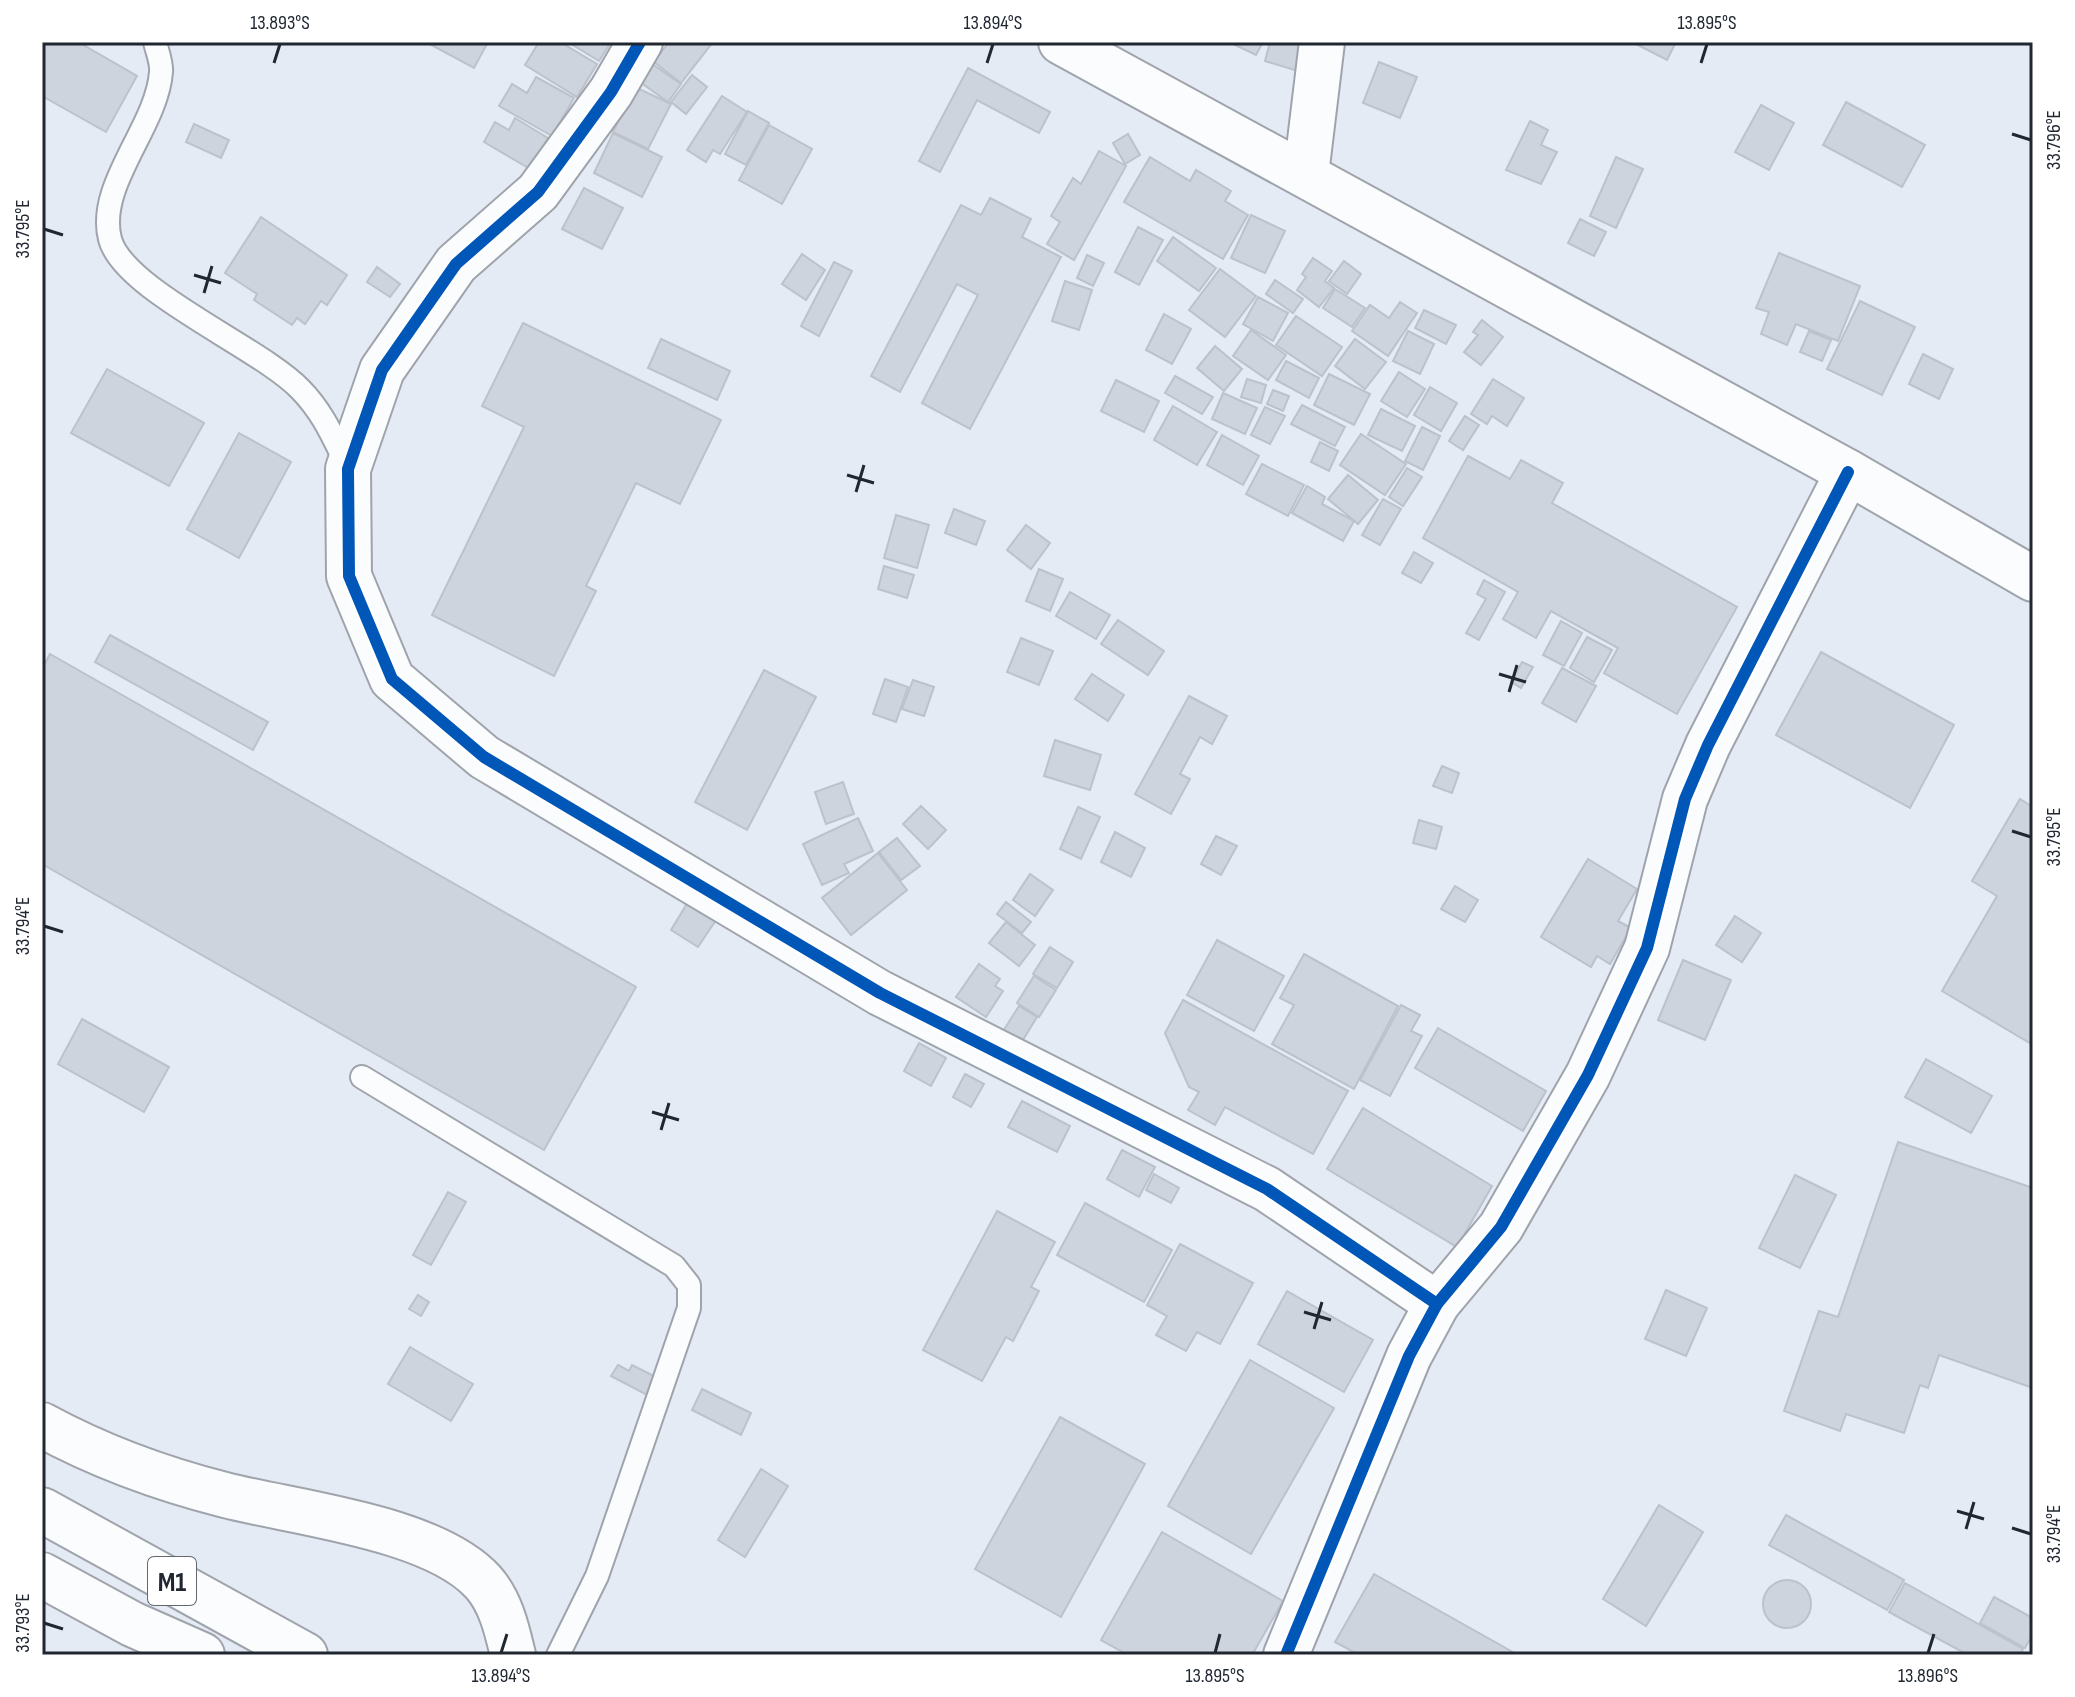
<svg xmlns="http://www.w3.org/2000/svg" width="2075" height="1697" font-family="'Sofia Sans Condensed',sans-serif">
	<rect width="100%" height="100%" fill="#e5ebf4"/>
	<!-- building -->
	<g fill="#ced4dd" stroke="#bcc2cb" stroke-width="2">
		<path d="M42,42h36l59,34 -31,56 -64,-36z"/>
		<path d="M426,42h62l-14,26z"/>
		<path d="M539,42h21l37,22 -20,33 -52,-32z"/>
		<path d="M568,42h43l-12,19z"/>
		<path d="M669,42h44l-32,41 -27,-21z"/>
		<path d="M1229,42h34l-7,13z"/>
		<path d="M1270,42h36l-8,29 -33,-10z"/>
		<path d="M1632,42h44l-9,18z"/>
		<path d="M1379,62l38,15 -17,41 -37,-15z"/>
		<path d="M652,64l29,20 -13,18 -28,-20z"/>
		<path d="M968,68l82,44 -11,21 -62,-33 -37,72 -21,-11z"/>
		<path d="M692,75l15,12 -21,27 -15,-12z"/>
		<path d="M536,77l38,21 -22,38 -53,-30 13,-22 15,9z"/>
		<path d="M635,87l36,17 -23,45 -35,-17z"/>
		<path d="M722,96l25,16 -27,42 -7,-4 -7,12 -19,-12z"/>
		<path d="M1846,102l79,43 -23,42 -79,-42z"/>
		<path d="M1761,105l33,18 -25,47 -34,-18z"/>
		<path d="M748,111l21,12 -23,42 -21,-11z"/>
		<path d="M515,118l33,20 -18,31 -46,-27 11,-20 14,8z"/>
		<path d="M1530,121l18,9 -7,15 16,7 -16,32 -35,-14z"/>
		<path d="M194,124l35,16 -8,18 -35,-16z"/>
		<path d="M769,125l43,24 -30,55 -43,-24z"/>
		<path d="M613,133l49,24 -20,40 -48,-24z"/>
		<path d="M1128,134l12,21 -15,9 -12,-21z"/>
		<path d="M1099,151l27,15 -52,94 -27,-16 13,-22 -9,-6 22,-38 8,6z"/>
		<path d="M1150,157l40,24 6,-11 35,21 -6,10 23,14 -25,44 -99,-57z"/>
		<path d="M1616,157l27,12 -27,59 -26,-12z"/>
		<path d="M584,188l39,20 -21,41 -40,-20z"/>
		<path d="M990,198l41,21 -9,18 39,20 -91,172 -48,-26 56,-108 -21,-11 -57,108 -29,-16 90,-171 20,10z"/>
		<path d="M1251,215l34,16 -20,42 -34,-15z"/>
		<path d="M261,217l86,58 -20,30 -6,-4 -16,23 -8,-6 -5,7 -38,-25 3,-6 -32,-21z"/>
		<path d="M1580,219l26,13 -12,24 -26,-13z"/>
		<path d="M1138,227l25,13 -24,45 -24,-13z"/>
		<path d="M1173,237l43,31 -17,23 -42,-30z"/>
		<path d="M1779,253l81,33 -22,55 -42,-17 -9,21 -26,-11 8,-22 -13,-4z"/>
		<path d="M802,254l23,16 -19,30 -24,-16z"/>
		<path d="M1087,255l17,8 -11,23 -16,-8z"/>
		<path d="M1313,258l19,13 -7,10 9,7 -15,19 -22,-17 9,-13 -4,-3z"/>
		<path d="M1344,261l17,13 -14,20 -18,-13z"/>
		<path d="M834,262l18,9 -33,65 -18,-10z"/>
		<path d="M377,267l23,17 -10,13 -23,-15z"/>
		<path d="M1220,269l36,27 -31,41 -36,-27z"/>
		<path d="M1275,280l28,19 -10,14 -27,-19z"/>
		<path d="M1065,281l27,9 -13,40 -27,-9z"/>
		<path d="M1335,289l30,19 -13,19 -29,-19z"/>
		<path d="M1258,297l30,16 -15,28 -30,-17z"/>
		<path d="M1860,301l55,26 -33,68 -55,-26z"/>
		<path d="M1400,302l17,11 -29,43 -36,-25 18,-26 19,13z"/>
		<path d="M1424,310l32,15 -10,19 -31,-16z"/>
		<path d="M1164,314l27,15 -19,35 -26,-14z"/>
		<path d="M1296,316l46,31 -20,29 -46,-31z"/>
		<path d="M1482,320l21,17 -22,28 -17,-13 14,-17 -5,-3z"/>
		<path d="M523,323l198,97 -41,84 -44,-21 -50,103 10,5 -42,85 -122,-61 92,-188 -42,-21z"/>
		<path d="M1251,330l35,25 -18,25 -35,-24z"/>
		<path d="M1408,331l26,13 -14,30 -27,-13z"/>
		<path d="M1809,331l22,9 -9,21 -22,-9z"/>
		<path d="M661,339l69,32 -13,29 -69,-32z"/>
		<path d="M1355,339l31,23 -21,27 -30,-23z"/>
		<path d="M1215,346l27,23 -18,22 -27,-23z"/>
		<path d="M1923,354l30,15 -14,30 -30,-15z"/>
		<path d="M1286,361l33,17 -10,20 -33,-18z"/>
		<path d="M107,369l97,54 -35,63 -98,-53z"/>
		<path d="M1399,372l26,17 -18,28 -26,-16z"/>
		<path d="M1329,374l41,20 -16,31 -40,-20z"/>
		<path d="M1175,376l38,21 -11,17 -37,-21z"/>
		<path d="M1247,379l19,6 -5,18 -20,-6z"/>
		<path d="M1493,379l31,19 -17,28 -15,-10 -5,8 -16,-10z"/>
		<path d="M1116,380l43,21 -15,31 -43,-21z"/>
		<path d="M1430,387l27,16 -16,28 -27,-16z"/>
		<path d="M1273,390l16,6 -6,15 -16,-7z"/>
		<path d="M1223,393l34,15 -12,26 -33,-15z"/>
		<path d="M1302,405l43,22 -10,19 -44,-22z"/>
		<path d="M1173,406l44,26 -20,33 -43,-25z"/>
		<path d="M1265,407l20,9 -15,28 -19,-9z"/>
		<path d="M1381,409l34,17 -13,25 -34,-16z"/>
		<path d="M1465,416l14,9 -16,25 -14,-9z"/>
		<path d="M1422,427l18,9 -17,34 -18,-9z"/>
		<path d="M239,433l52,29 -52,96 -52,-29z"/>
		<path d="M1361,434l45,30 -21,31 -45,-30z"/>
		<path d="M1222,435l37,21 -16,29 -36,-20z"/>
		<path d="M1320,442l18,9 -9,20 -18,-9z"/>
		<path d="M1468,456l42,23 11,-19 42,23 -11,20 185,104 -60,107 -73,-41 14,-25 -67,-37 -15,27 -33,-19 15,-27 -95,-54z"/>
		<path d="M1262,464l42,21 -16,31 -42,-22z"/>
		<path d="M1407,468l15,9 -19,29 -14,-9z"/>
		<path d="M1348,475l30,25 -20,24 -30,-25z"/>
		<path d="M1307,486l18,11 -3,7 32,17 -11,20 -51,-28z"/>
		<path d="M1383,499l18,10 -21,36 -18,-10z"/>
		<path d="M954,509l31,12 -9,24 -31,-12z"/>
		<path d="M896,515l33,10 -12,43 -33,-10z"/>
		<path d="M1026,525l24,18 -19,26 -24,-19z"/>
		<path d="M1414,552l19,11 -12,20 -19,-10z"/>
		<path d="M884,566l30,9 -7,23 -29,-9z"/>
		<path d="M1039,569l24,10 -13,32 -24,-10z"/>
		<path d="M1484,580l21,12 -26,48 -13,-7 20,-34 -9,-5z"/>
		<path d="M1070,592l40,23 -14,24 -40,-23z"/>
		<path d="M1118,620l46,31 -16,24 -47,-31z"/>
		<path d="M1561,621l21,12 -18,33 -21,-11z"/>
		<path d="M110,635l158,87 -15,28 -158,-88z"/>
		<path d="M1587,637l25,13 -18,32 -24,-14z"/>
		<path d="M1021,638l32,13 -14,34 -32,-13z"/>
		<path d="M1821,652l133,73 -44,83 -134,-73z"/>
		<path d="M50,654l586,333 -92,163 -502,-286v-195z"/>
		<path d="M1522,662l11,5 -12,21 -10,-6z"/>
		<path d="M1562,668l34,18 -20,36 -34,-19z"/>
		<path d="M764,670l52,27 -69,133 -52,-28z"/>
		<path d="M1092,674l32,21 -16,26 -33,-22z"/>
		<path d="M885,679l23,8 -12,35 -23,-8z"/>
		<path d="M913,680l21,7 -10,29 -22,-7z"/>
		<path d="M1189,696l38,20 -15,28 -12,-7 -20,37 10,5 -19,35 -36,-20z"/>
		<path d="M1055,740l46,15 -11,35 -46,-14z"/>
		<path d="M1442,766l17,7 -7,20 -19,-7z"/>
		<path d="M843,782l11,32 -28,10 -11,-32z"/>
		<path d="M2020,799l13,8v238l-91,-54 55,-95 -25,-15z"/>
		<path d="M921,806l25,24 -18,19 -25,-25z"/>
		<path d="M1078,807l22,10 -19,42 -21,-10z"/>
		<path d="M858,818l15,33 -29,13 5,9 -27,12 -19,-41z"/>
		<path d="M1419,820l23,7 -6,22 -23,-6z"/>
		<path d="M1115,832l30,16 -14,29 -30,-15z"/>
		<path d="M1216,836l21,10 -16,29 -20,-11z"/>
		<path d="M897,838l23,28 -19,14 -22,-28z"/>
		<path d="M878,853l29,37 -56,45 -29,-37z"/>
		<path d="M1588,859l49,30 -19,32 13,7 -21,36 -13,-8 -6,11 -50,-30z"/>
		<path d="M1030,874l23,16 -18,26 -22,-16z"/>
		<path d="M1455,886l23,14 -13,22 -24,-13z"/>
		<path d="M688,902l28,18 -18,27 -27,-17z"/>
		<path d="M1006,902l25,20 -9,11 -25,-19z"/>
		<path d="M1735,916l26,17 -19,29 -26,-17z"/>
		<path d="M1006,922l29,23 -16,21 -30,-23z"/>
		<path d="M1217,940l67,36 -30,55 -67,-36z"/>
		<path d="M1050,947l23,15 -16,26 -24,-14z"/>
		<path d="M1304,954l94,52 -44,83 -82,-45 22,-39 -14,-7z"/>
		<path d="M1683,960l48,20 -26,60 -47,-20z"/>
		<path d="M979,964l21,15 -5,7 8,5 -17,26 -30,-20z"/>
		<path d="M1034,976l22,14 -17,27 -22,-14z"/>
		<path d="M1183,1000l165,91 -35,63 -88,-47 -10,18 -27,-15 11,-18 -10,-5 -24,-54z"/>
		<path d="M1401,1005l19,10 -9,16 11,5 -32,60 -30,-16z"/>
		<path d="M1019,1006l18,11 -19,31 -18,-12z"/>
		<path d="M82,1019l87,48 -25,45 -86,-48z"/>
		<path d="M1438,1028l108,63 -23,40 -108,-63z"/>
		<path d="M919,1043l27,15 -15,28 -27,-15z"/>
		<path d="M1926,1059l66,37 -21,37 -66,-36z"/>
		<path d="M965,1074l19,10 -13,23 -18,-10z"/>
		<path d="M1022,1101l48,25 -13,26 -49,-25z"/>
		<path d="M1363,1108l129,78 -35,61 -130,-78z"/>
		<path d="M1898,1142l135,46v200l-94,-33 -11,33 -8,-3 -16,48 -58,-19 -6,17 -56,-20 35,-100 19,6z"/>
		<path d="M1122,1150l33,17 -16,30 -32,-18z"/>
		<path d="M1154,1174l25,14 -8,15 -25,-13z"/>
		<path d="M1795,1175l41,20 -36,73 -41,-20z"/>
		<path d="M448,1192l18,10 -35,63 -18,-10z"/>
		<path d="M1085,1203l87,47 -28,52 -87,-47z"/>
		<path d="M997,1211l58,31 -24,45 8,4 -26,50 -7,-4 -24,44 -59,-31z"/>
		<path d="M1180,1244l73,39 -33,61 -23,-12 -11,19 -30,-16 11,-19 -20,-11z"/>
		<path d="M1666,1290l41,18 -21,48 -41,-17z"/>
		<path d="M1287,1291l86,49 -29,52 -86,-48z"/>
		<path d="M418,1295l11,7 -8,14 -12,-7z"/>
		<path d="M410,1347l63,37 -22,37 -63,-37z"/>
		<path d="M1250,1360l84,48 -83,146 -83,-48z"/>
		<path d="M618,1365l11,6 3,-6 24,12 -9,18 -36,-19z"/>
		<path d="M702,1389l49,24 -10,22 -49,-25z"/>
		<path d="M1060,1417l85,47 -84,153 -86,-48z"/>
		<path d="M761,1469l27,17 -43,71 -27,-17z"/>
		<path d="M1659,1505l44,27 -57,94 -43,-27z"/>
		<path d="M1786,1515l118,65 -17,30 -118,-65z"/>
		<path d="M1162,1532l121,69 -31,54h-124l-27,-15z"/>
		<path d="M1374,1574l144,81h-159l-24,-13z"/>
		<circle cx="1787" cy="1604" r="24"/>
		<path d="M1905,1583l118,66 -3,6h-52l-79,-43z"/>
		<path d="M1994,1597l39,21v16l-8,14 -45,-25z"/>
	</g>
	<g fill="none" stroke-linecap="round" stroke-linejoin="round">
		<defs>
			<g id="service">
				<path d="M155,42c2,9 7,21 6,30 -4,55 -65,113 -51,167 13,51 151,109 190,150 23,23 34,50 48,78"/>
				<path d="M362,1077l312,189 15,19v23l-92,268 -39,79"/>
			</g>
			<g id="minor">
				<path d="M640,42l-29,50 -73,100 -82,72 -74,106 -34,99 1,107 43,103 92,78 396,236 387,196 170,115"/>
				<path d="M1061,42l787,430 185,107"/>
				<path d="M1306,174l16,-132"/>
				<path d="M42,1425c57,31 120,54 183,70 70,18 208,32 258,87 18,20 24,48 30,73"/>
				<path d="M42,1575l90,49 70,31"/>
				<path d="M1286,1655l123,-299 28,-52 64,-77 87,-152 59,-127 38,-149 23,-54 140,-273"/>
			</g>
			<path id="trunk" d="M42,1510l263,145"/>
		</defs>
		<!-- service casing -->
		<use href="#service" stroke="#9fa4ac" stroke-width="26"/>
		<!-- minor casing -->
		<use href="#minor" stroke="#9fa4ac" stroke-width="48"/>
		<!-- trunk casing -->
		<use href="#trunk" stroke="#9fa4ac" stroke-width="48"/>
		<!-- service -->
		<use href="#service" stroke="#fbfcfd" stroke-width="22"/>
		<!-- minor -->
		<use href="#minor" stroke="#fbfcfd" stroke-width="44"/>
		<!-- trunk -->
		<use href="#trunk" stroke="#fbfcfd" stroke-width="44"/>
		<defs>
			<g id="cycleway">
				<path d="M640,42l-29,50 -73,100 -82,72 -74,106 -34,99 1,107 43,103 92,78 396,236 387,196 170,115"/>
				<path d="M1286,1655l123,-299 28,-52 64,-77 87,-152 59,-127 38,-149 23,-54 140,-273"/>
			</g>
		</defs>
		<!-- cycleway casing -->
		<use href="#cycleway" stroke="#fff" stroke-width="17"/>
		<!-- cycleway -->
		<use href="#cycleway" stroke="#0057b8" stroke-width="12"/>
	</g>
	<!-- ticks -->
	<path fill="none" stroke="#202731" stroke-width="3" d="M274,63l6,-19M987,63l6,-19M1701,63l6,-19M2012,134l19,6M44,229l19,6M194,275l27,8M204,293l8,-27M847,475l27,8M856,492l8,-27M1499,674l27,8M1509,692l8,-27M2012,831l19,6M44,926l19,6M652,1112l27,8M661,1130l8,-27M1304,1312l27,8M1314,1329l8,-27M1957,1511l27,8M2012,1528l19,6M1966,1529l8,-27M44,1623l19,6M501,1653l6,-19M1215,1653l5,-19M1928,1653l6,-19"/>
	<g text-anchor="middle" stroke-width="8" stroke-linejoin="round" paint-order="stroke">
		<!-- shield labels -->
		<rect fill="#fff" stroke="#63686f" stroke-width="2" x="148" y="1557" width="48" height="48" rx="6"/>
		<g font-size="28" font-weight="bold" fill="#202731">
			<text x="172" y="1591">M1</text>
		</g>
	</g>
	<!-- border -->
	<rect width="2075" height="1697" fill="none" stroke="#ffffff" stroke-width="88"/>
	<rect x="44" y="44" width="1987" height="1609" fill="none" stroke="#202731" stroke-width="3"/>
	<g font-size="20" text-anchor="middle" fill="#202731">
		<text x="280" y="29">13.893°S</text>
		<text x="993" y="29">13.894°S</text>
		<text x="1707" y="29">13.895°S</text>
		<text transform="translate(2053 140) rotate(-90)" y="7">33.796°E</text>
		<text transform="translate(22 229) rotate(-90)" y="7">33.795°E</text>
		<text transform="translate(2053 837) rotate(-90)" y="7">33.795°E</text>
		<text transform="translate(22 926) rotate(-90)" y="7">33.794°E</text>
		<text transform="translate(2053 1534) rotate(-90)" y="7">33.794°E</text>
		<text transform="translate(22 1623) rotate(-90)" y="7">33.793°E</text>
		<text x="501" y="1682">13.894°S</text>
		<text x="1215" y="1682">13.895°S</text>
		<text x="1928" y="1682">13.896°S</text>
	</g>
</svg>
